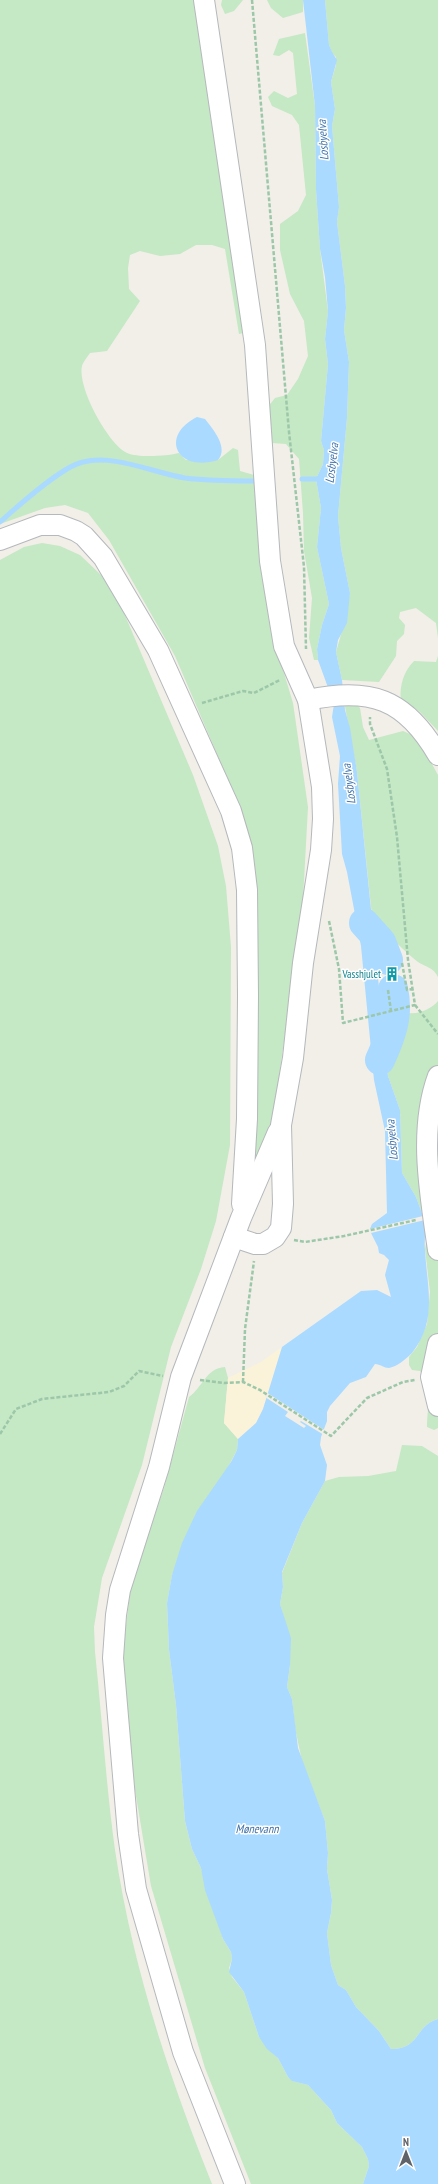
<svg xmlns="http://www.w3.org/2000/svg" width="438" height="2184" font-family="'PT Sans Narrow',sans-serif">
	<rect width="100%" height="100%" fill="#f1efe8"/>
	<!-- green -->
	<g fill="#c5e8c5">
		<path d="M0,0h197l46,333 -4,1 -14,-85 -13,-4h-16l-16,9 -20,2 -20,-5 -10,4 -2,13 1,21 11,12 -33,50 -17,2c-2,3 -7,9 -8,13 -5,21 26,78 45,87 11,5 41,3 52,0l7,7h32l15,-12 5,2 2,21 14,4 24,178 15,50 15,104 -5,92 -33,246 -20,34 -9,-365 -6,-18 -60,-140 -66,-116 -21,-27 -23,-8 -20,3 -45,16z"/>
		<path d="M222,0h21l-9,11 -9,3 -4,-9z"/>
		<path d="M267,0h36v12l-20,6 -12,-10z"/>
		<path d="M325,0h113v638l-2,-15 -20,-15 -16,4 -1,6 6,7 -1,9 -7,7 -1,15 -17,26 -37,-2 -6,-28 6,-21 8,-38 -9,-45 -3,-32 9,-98 2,-56 -5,-32 2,-22 -1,-22 -8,-64 2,-15 -7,-81 3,-17 -4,-27 5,-17v-8l-4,-4 -3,-8z"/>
		<path d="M305,33l10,73 1,84 4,59 8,62 -3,28 3,25 -7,77 3,9 -1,14 -7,15 5,29 -4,39 12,57 -7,21 -5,24 1,11h-4l-5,-22 3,-40 -8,-47 -1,-38 -4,-54 -13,-15 -14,-1 -5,-35 8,-10 12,-3 11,-16 10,-23 -4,-35 -14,-27 -10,-44v-26l18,-13 8,-16 -7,-70 -7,-10 -20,-9 -4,-9 6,-6 14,7 9,-4 -4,-41 -4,-3 -10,6 -6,-1 6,-16z"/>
		<path d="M42,543l18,3 20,9 21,20 20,31 72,169 25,71 8,40 5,61 -1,198 -14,76 -15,48 -30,78 -29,118 -40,113 -8,49 1,25c7,66 11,133 20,198 17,115 54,227 97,334h-212v-1624l24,-13z"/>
		<path d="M438,656v75l-18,-19 -19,-12c-2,-14 3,-29 13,-39l22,1z"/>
		<path d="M344,701h9l7,7 3,19 6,13 34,-9 14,6 21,38v202c-4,-9 -12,-10 -20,-15 -15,-11 -27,-28 -45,-36l-16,-154z"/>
		<path d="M438,1001v427l-4,2 -7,-3c0,-24 7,-35 -7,-56l-8,-1 -3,-5v-8l8,-10 10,-23 3,-32 -5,-43 2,-12 -4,-21 -7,-19 -14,-24 -2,-63 -12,-34 -6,-71c11,-2 16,5 27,8 9,2 24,-5 29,-12z"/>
		<path d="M225,1367l3,11 -4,45 14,16 -1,11 -65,125 -5,28 2,47 7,55 9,116 7,28 9,19 22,71 8,13 1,7 -3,9 3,9 12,15 15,45 19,21 10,19 5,4 15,4 23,25 6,13 25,24 6,12 1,7 -6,18h-112l-46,-116 -54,-182 -16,-96 -8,-73 -4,-68 8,-63 33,-98 25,-91c14,-10 17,-29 36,-30z"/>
		<path d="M402,1445l20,1 16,10v563c-24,7 -17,30 -47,30l-12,-18 -23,-24 -10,-17 -8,-5 -7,-20 -4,-32 4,-20 1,-13 -5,-31 1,-16 -3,-32 -23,-60 -7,-33 -3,-29 -5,-12 3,-22 -6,-47 -4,-14 3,-17 -1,-14 20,-50 23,-42 14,-4 29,-1 28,-5z"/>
	</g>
	<!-- sand -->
	<path fill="#fbf3d9" d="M282,1347l-19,62 -7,14 -18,16 -14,-16 4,-45 33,-16z"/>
	<!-- water -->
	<g fill="#aadaff">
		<path d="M303,0h22l4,45 3,7 5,8 -6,22 4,27 -3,17 7,81 -2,15 8,64 1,22 -2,22 5,32 -2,56 -9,98 3,32 9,45 -3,30 -9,17 -2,12 6,28 3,30 5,18 7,44 31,304 12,34 2,63 14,24 7,19 -53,13 2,-5 15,-11 -2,-82 -11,-51 -13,-134 -14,-74 -5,-18 -4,-70 2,-28 -8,-39 2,-13 -16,-44 -1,-11 5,-24 7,-21 -12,-57 4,-39 -5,-29 7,-15 1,-14 -3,-9 7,-77 -3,-25 3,-28 -3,-34 -5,-28 -4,-59 -1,-84z"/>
		<path d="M197,417l8,2c8,10 24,29 13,41 -41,13 -59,-24 -21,-43z"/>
		<path d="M425,1220c1,10 -1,20 0,30 2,38 13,70 -13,103 -6,6 -14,13 -23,15 -5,0 -9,-4 -14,-4l-9,13 -16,6 -20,23 -3,6v9l-6,16 -1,8 7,20 -2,16 -23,42 -20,49 1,15 -3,17 11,34 -1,27 -3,22 5,12 6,49 27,73 3,32 -1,16 5,31 -1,13 -4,20 4,32 7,20 8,5 10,17 23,24 12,18c30,0 23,-23 47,-30v165h-75l6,-18 -1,-7 -6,-12 -25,-24 -6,-13 -23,-25 -16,-4 -4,-4 -10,-19 -11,-9 -8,-12 -15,-45 -15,-20 3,-13 -1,-7 -8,-13 -18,-49 -4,-22 -9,-19 -7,-28 -9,-116 -7,-55 -2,-47 5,-28 10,-32 15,-32 34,-49 6,-12 1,-11 18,-16 7,-14 19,-62 79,-56 16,-1 14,7 -6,-22 4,-15 -5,-5 -5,-2 -1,-6 -7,-14z"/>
	</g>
	<!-- pier -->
	<path fill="#f1efe8" d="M266,1392l60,39 -2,4 -23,-14 -1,1 6,4 -2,2 -19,-12 3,-4 -23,-15z"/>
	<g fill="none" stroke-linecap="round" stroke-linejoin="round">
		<!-- stream -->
		<g stroke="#aadaff" stroke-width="5">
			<path d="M302,479h19"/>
			<path d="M0,522c17,-15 62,-56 83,-60 32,-8 71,11 102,16 23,3 46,3 70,3"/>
		</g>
		<!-- river -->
		<g stroke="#aadaff" stroke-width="30">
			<path d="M364,923l17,19 7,18"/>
			<path d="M380,1060c11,-24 19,-45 13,-71"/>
		</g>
		<defs>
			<g id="minor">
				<path d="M204,0l51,345 15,216 14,85 24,54 14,87 1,32 -2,31 -18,113 -10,95 -12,67 2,79 -2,24 -6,9 -12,7h-8l-21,-7"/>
				<path d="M0,540l40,-15h20l16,6 8,5 19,21 55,93 73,161 11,37 5,42 1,106 -1,123 -5,85"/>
				<path d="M308,700c62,-13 97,-2 130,55"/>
				<path d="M438,1076c-20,54 -8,118 0,174"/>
				<path d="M438,1344l-7,33 7,29"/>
				<path d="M235,2184l-52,-132 -47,-163 -8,-55 -15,-176 3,-43 4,-25 39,-123 22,-90 60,-159 37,-86"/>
			</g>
		</defs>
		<!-- minor casing -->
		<use href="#minor" stroke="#b5b8bc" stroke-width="22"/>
		<!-- path -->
		<g stroke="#9cc7a9" stroke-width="2.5" stroke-dasharray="4 2" stroke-linecap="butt">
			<path d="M252,0l37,432 15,135 2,82"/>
			<path d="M202,703l41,-12 11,2 26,-13"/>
			<path d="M329,921l10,48 4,54 72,-18 -7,-45 -11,-123 -10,-68 -17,-45v-7"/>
			<path d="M402,963l5,27 6,-1"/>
			<path d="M388,990l3,21"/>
			<path d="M415,1005l23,29"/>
			<path d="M294,1240l11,2 39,-6 72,-16"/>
			<path d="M200,1380l24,3 19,-1 17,8 71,46 36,-38 36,-16 12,-2"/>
			<path d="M243,1382l2,-53 9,-68"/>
			<path d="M0,1434l16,-25 26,-10 67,-7 15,-6 15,-15 24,5"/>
		</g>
		<!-- minor -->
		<use href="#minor" stroke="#fff" stroke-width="20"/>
	</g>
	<!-- icons -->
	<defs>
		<symbol id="building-bare" viewBox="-9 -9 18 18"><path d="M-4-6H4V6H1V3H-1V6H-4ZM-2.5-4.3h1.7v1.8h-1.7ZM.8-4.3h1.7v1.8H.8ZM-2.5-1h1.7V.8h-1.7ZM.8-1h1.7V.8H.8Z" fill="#0f9aa8" stroke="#fff" stroke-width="2.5" paint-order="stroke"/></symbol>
	</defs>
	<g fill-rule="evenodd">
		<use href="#building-bare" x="382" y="964" width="20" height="20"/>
	</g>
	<g text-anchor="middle" stroke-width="3" stroke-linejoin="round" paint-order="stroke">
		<!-- culture labels -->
		<g font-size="11" fill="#0d838f" stroke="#fff" text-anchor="end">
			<text x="381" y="978">Vasshjulet</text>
		</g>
		<!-- water labels -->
		<g font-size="12" font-style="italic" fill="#4174aa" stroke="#fff">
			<text transform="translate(323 140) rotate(-94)" y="4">Losbyelva</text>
			<text transform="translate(332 463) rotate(-83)" y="4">Losbyelva</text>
			<text transform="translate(349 784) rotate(-97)" y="4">Losbyelva</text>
			<text transform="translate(392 1140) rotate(-95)" y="4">Losbyelva</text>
			<text x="257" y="1833">Mønevann</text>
		</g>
	</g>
	<!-- north arrow -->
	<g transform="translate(406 2152)" stroke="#ffffff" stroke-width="3" paint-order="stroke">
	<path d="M0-3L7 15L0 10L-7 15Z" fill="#5f6368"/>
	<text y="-6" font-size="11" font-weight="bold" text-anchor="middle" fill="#5f6368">N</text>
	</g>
</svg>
